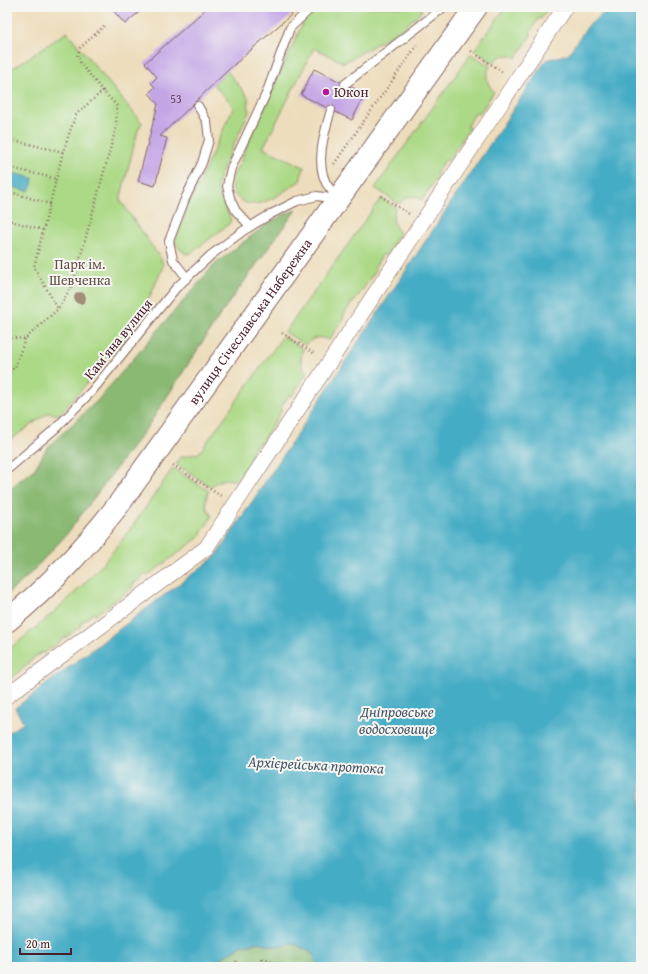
<svg xmlns="http://www.w3.org/2000/svg" width="648" height="974" font-family="'Gentium Book Plus',serif">
	<rect width="100%" height="100%" fill="#f6f6f2"/>
	<filter id="ink" filterUnits="userSpaceOnUse"><feTurbulence type="fractalNoise" baseFrequency=".025" numOctaves="2"/><feDisplacementMap in="SourceGraphic" scale="8" xChannelSelector="R" yChannelSelector="G"/><feConvolveMatrix kernelMatrix="1 2 1 2 8 2 1 2 1" color-interpolation-filters="sRGB"/></filter>
	<filter id="wash" filterUnits="userSpaceOnUse"><feTurbulence type="fractalNoise" baseFrequency=".012" numOctaves="4" result="noise"/><feDisplacementMap in="SourceGraphic" scale="16" xChannelSelector="R" yChannelSelector="G"/><feGaussianBlur stdDeviation="0.9" result="paint"/><feColorMatrix in="noise" values="0 0 0 0 0 0 0 0 0 0 0 0 0 0 0 0 0 1.4 0 .05"/><feComposite in="paint" operator="in"/></filter>
	<g filter="url(#wash)">
		<rect width="100%" height="100%" fill="#edddbc"/>
		<!-- green -->
		<g fill="#acd986" stroke="#7b7c58">
			<path d="M314,7h106l2,4 -19,17 -59,35 -30,-15 -51,100 41,19 -4,14c-17,10 -42,33 -61,18 -6,-5 -8,-13 -7,-20l75,-165z"/>
			<path d="M506,7h43l-8,12 -2,-1 -9,14 2,2 -16,24c-10,-5 -16,-3 -23,5l-19,-13z"/>
			<path d="M67,32l75,91 -4,7 -18,70 41,59 2,5 -1,5 -26,59 -77,87 -11,-2 -41,29v-370z"/>
			<path d="M471,54l19,12c-5,10 -4,17 4,26l-15,22 -3,-2 -9,15 3,1 -22,33 -3,-1 -9,14 2,2 -16,24c-10,-6 -16,-4 -23,4l-24,-16z"/>
			<path d="M227,71l21,26 1,15 -22,47 -8,19 -2,11 14,31 -2,4 -38,29 -5,1 -6,-5 -5,-8 12,-32 46,-101 -3,-6 -17,-18z"/>
			<path d="M381,198l15,10c-5,10 -3,17 4,25l-15,23 -2,-2 -9,14 2,2 -22,32h-2l-9,14 1,1 -15,23c-10,-4 -16,-3 -24,5l-20,-13z"/>
			<path d="M283,336l20,13c-3,10 -3,16 4,24l-15,23 -3,-1 -9,14 2,1 -21,33 -2,-1 -9,14 1,2 -15,23c-11,-3 -17,-2 -25,6l-35,-23 5,-7 18,-4z"/>
			<path d="M173,468l36,23c-5,9 -4,17 3,25l-14,22 -51,38 -2,-1 -13,10 1,2 -38,28 -2,-2 -13,11 1,2 -38,28 -1,-2 -14,10 1,2 -22,17v-30c32,-26 64,-52 91,-82 28,-31 51,-67 75,-101z"/>
		</g>
		<!-- forest -->
		<g fill="#89b973" stroke="#6a6c4f">
			<path d="M296,210l-74,102 -74,114 -82,109 -40,43 -19,16v-104l27,-20 13,-22 51,-48 116,-135 53,-41 16,-9z"/>
			<path d="M258,942l15,4 17,-4 24,11 1,9 8,5h-107l2,-7 23,-14z"/>
		</g>
		<!-- water -->
		<g fill="#45acc5" stroke="#486678">
			<path d="M616,7h25v960h-318l-8,-5 -1,-9 -24,-11 -4,4h-13l-15,-4 -17,4 -23,14 -2,7h-209v-234l17,-10 -9,-15 201,-152 330,-496 22,-6 20,-28 21,-17z"/>
			<path d="M10,172l23,6 -1,7 -3,6 -22,-5 3,-7z"/>
		</g>
		<g id="blocks">
			<!-- building -->
			<g fill="#c3a5e6">
				<path d="M110,7h35l-20,17z"/>
				<path d="M208,7h92l-73,64 -67,65 7,2 -12,48 -17,-5 20,-77 -9,-11 6,-6 -4,-4 6,-6 -12,-14z"/>
				<path d="M314,69l51,25 -13,26 -51,-25z"/>
			</g>
		</g>
	</g>
	<g filter="url(#ink)">
		<use href="#blocks" fill-opacity="0" stroke="#83625e" stroke-width="1"/>
		<g fill="none" stroke-linecap="round" stroke-linejoin="round">
			<defs>
				<g id="lane">
					<path d="M345,84l99,-77"/>
					<path d="M331,110c-6,21 -16,51 -5,73 3,5 8,10 11,14"/>
					<path d="M250,226l-14,-15 -5,-10 -4,-15 4,-18 35,-74 24,-66 22,-21"/>
					<path d="M187,278l-14,-18 -4,-19 16,-42 17,-36 7,-23 -2,-18 -9,-16"/>
					<path d="M7,470l49,-42 36,-37 84,-103 35,-33 32,-24 28,-17 26,-13 20,-5 19,3"/>
				</g>
				<path id="street" d="M7,696l199,-148 359,-541"/>
				<g id="primary">
					<path id="s1" d="M7,621c44,-36 77,-72 112,-117l357,-497"/>
				</g>
			</defs>
			<!-- lane casing -->
			<use href="#lane" stroke="#83625e" stroke-width="10"/>
			<!-- street casing -->
			<use href="#street" stroke="#83625e" stroke-width="16"/>
			<!-- primary casing -->
			<use href="#primary" stroke="#83625e" stroke-width="24"/>
			<!-- path -->
			<g stroke="#83625e" stroke-width="2.5" stroke-dasharray="1 3" stroke-linecap="butt">
				<path d="M471,51l33,22"/>
				<path d="M103,91l-22,-27 -4,-8 3,-8 26,-24"/>
				<path d="M7,139l56,13"/>
				<path d="M334,164l83,-119"/>
				<path d="M7,167l50,12"/>
				<path d="M7,191l43,13"/>
				<path d="M381,196l28,18"/>
				<path d="M7,220l37,10"/>
				<path d="M282,333l33,21"/>
				<path d="M7,337l18,2 33,-30 15,-25 43,-156 1,-22 -14,-15 -27,23 -13,38 -29,115 24,42"/>
				<path d="M7,375l8,-8 10,-28"/>
				<path d="M173,465l48,31"/>
				<path d="M236,961l2,6"/>
				<path d="M262,967l-1,-10 27,10"/>
			</g>
			<!-- lane -->
			<use href="#lane" stroke="#fff" stroke-width="8"/>
			<!-- street -->
			<use href="#street" stroke="#fff" stroke-width="15"/>
			<!-- primary -->
			<use href="#primary" stroke="#fff" stroke-width="22"/>
		</g>
		<!-- trees -->
		<circle fill="#a18e79" cx="80" cy="298" r="6"/>
	</g>
	<!-- markers -->
	<circle fill="#b5179e" stroke="#f6f6f2" stroke-width="1.5" cx="326" cy="92" r="4"/>
	<g text-anchor="middle" stroke-width="4" stroke-linejoin="round" paint-order="stroke">
		<!-- number labels -->
		<g font-size="12" fill="#68405a">
			<text x="176" y="103">53</text>
		</g>
		<!-- poi labels -->
		<g font-size="14" fill="#4a1f2b" stroke="#f6f6f2" text-anchor="start">
			<text x="334" y="97">Юкон</text>
		</g>
		<!-- park labels -->
		<g font-size="14" fill="#624e42" stroke="#f6f6f2">
			<text x="80" y="269">Парк iм.<tspan x="80" dy="16">Шевченка</tspan></text>
		</g>
		<!-- street labels -->
		<g font-size="14" fill="#4a1f2b" stroke="#f6f6f2">
			<text dy="5" stroke="none"><textPath href="#s1" startOffset="387">вулиця Січеславська Набережна</textPath></text>
			<text transform="translate(118 339) rotate(-51)" y="5">Кам'яна вулиця</text>
		</g>
		<!-- water labels -->
		<g font-size="15" font-style="italic" fill="#485769" stroke="#f6f6f2">
			<text x="397" y="717">Дніпровське<tspan x="397" dy="17">водосховище</tspan></text>
			<text transform="translate(316 765) rotate(3)" y="5">Архієрейська протока</text>
		</g>
	</g>
	<!-- margin -->
	<rect width="648" height="974" fill="none" stroke="#f6f6f2" stroke-width="24"/>
	<!-- scale -->
	<path d="M20 948v6h51v-6" fill="none" stroke="#4a1f2b" stroke-width="2"/>
	<text x="26" y="948" font-size="12" fill="#4a1f2b" stroke="#f6f6f2" stroke-width="3" paint-order="stroke">20 m</text>
</svg>
